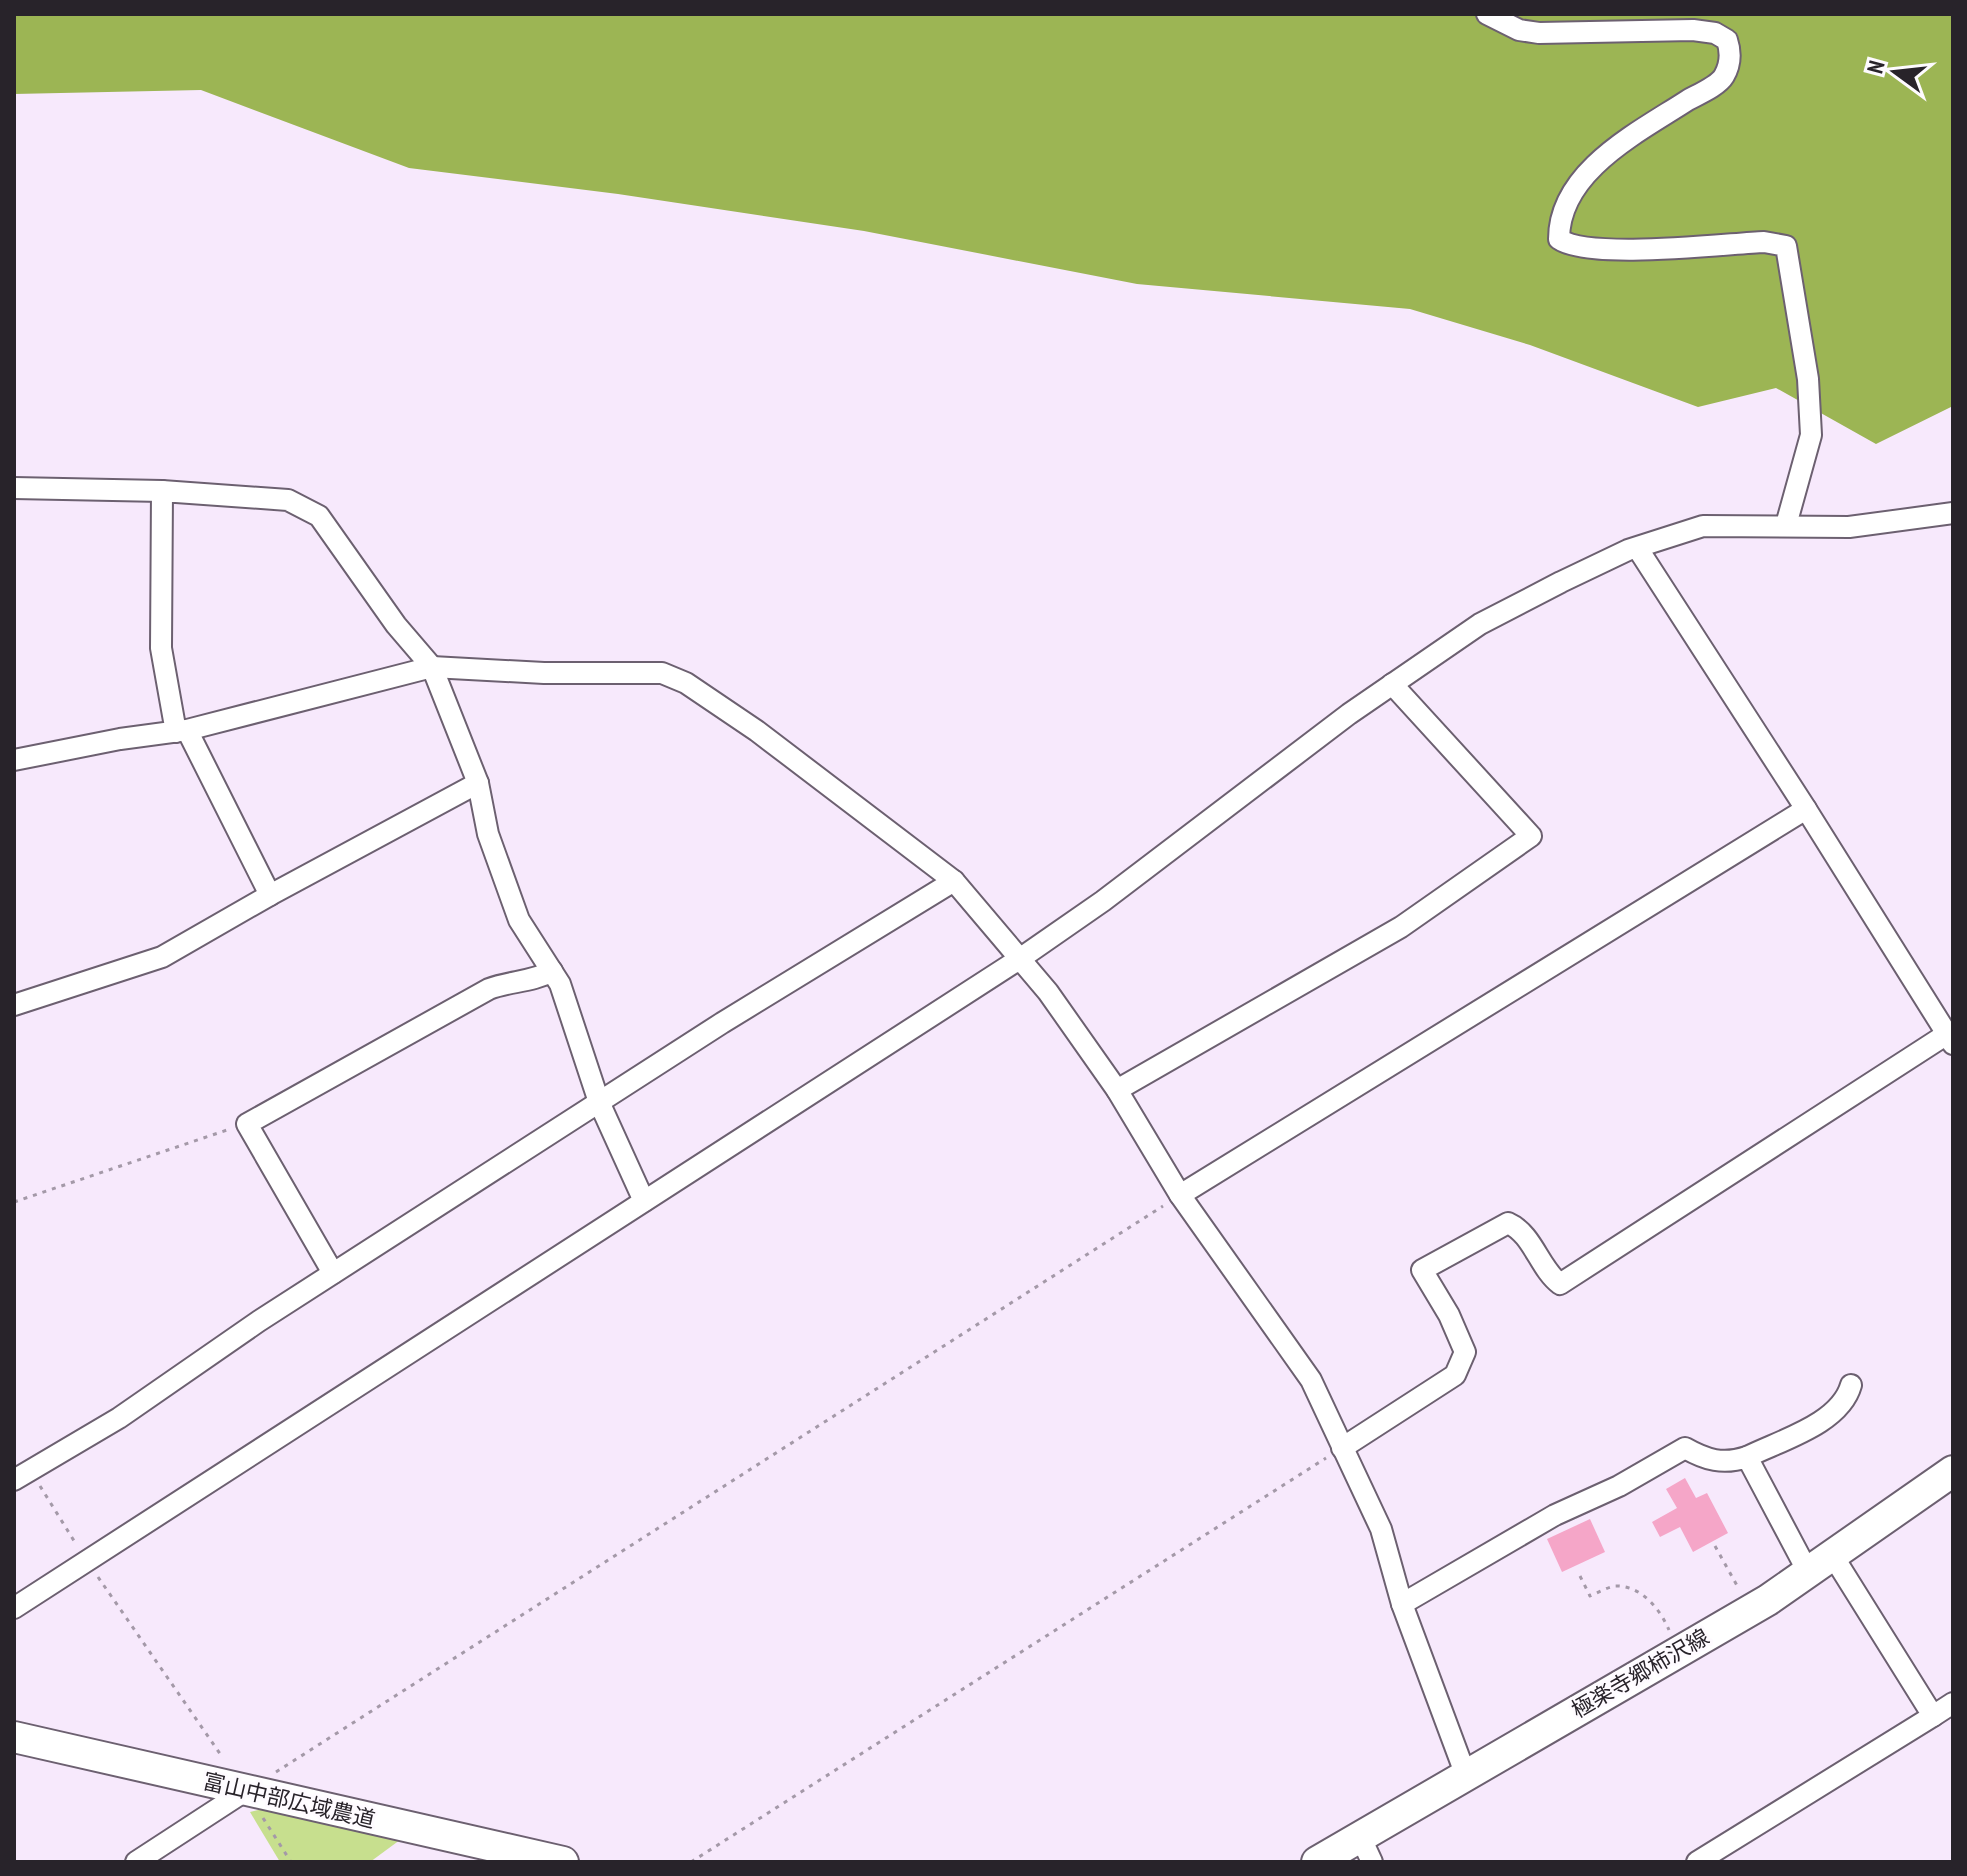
<svg xmlns="http://www.w3.org/2000/svg" width="1967" height="1876" font-family="'PT Sans Narrow','Noto Sans JP',sans-serif">
	<rect width="100%" height="100%" fill="#f7e9fc"/>
	<!-- green -->
	<path fill="#c7df8e" d="M271,1807l133,30 -34,25h-90l-30,-50z"/>
	<!-- forest -->
	<path fill="#9cb554" d="M14,14h1939v392l-77,38 -100,-56 -78,19 -168,-62 -120,-36 -273,-25 -273,-53 -246,-37 -209,-26 -208,-78 -187,4z"/>
	<!-- building -->
	<g fill="#f5a6c8">
		<path d="M1685,1478l11,20 11,-5 21,40 -35,19 -13,-25 -20,10 -8,-15 25,-14 -11,-19z"/>
		<path d="M1590,1519l15,33 -43,20 -15,-33z"/>
	</g>
	<g fill="none" stroke-linecap="round" stroke-linejoin="round">
		<defs>
			<g id="street">
				<path d="M1487,14l32,16 20,3 154,-3 22,3 12,7c4,12 4,24 -3,36 -6,10 -25,18 -36,24 -49,32 -129,71 -129,139 30,21 163,5 205,3l22,4 22,133 3,56 -25,90"/>
				<path d="M14,488l148,3"/>
				<path d="M1638,549l168,260"/>
				<path d="M187,730l83,165 208,-112"/>
				<path d="M176,732l-15,-84 1,-157 126,9 31,16 77,109 36,42 46,116 10,51 31,86 41,64 39,118 45,99"/>
				<path d="M14,760l106,-21 67,-9 245,-63 112,6h118l24,10 71,48 197,150 94,111 69,98 63,105 131,185 70,149 21,75 63,169"/>
				<path d="M14,1005l148,-48 108,-62"/>
				<path d="M1117,1090l284,-163 130,-91 -139,-152"/>
				<path d="M1180,1195l626,-386 141,225"/>
				<path d="M333,1273l-86,-149 242,-135c21,-8 44,-7 63,-18"/>
				<path d="M1342,1448l113,-73 10,-23 -16,-37 -27,-45 86,-47c25,11 31,45 52,61l387,-250 6,10"/>
				<path d="M1747,1457c34,-17 93,-33 104,-72"/>
				<path d="M14,1480l105,-62 140,-97 463,-298 232,-142"/>
				<path d="M1402,1604l153,-89 64,-29 66,-38c21,12 38,17 62,9l61,115"/>
				<path d="M14,1608l1007,-650 82,-57 246,-187 131,-90 81,-42 67,-32 75,-24 146,1 104,-14"/>
				<path d="M1933,1716l20,-13"/>
				<path d="M1360,1836l12,26"/>
				<path d="M136,1862l109,-71"/>
				<path d="M1697,1862l236,-146 -100,-160"/>
			</g>
			<g id="secondary">
				<path d="M14,1737l549,125"/>
				<path d="M1317,1862l451,-262 185,-129"/>
			</g>
		</defs>
		<!-- street casing -->
		<use href="#street" stroke="#6c6070" stroke-width="24"/>
		<!-- secondary casing -->
		<use href="#secondary" stroke="#6c6070" stroke-width="34"/>
		<!-- path -->
		<g stroke="#a499a8" stroke-width="3" stroke-dasharray="4 6" stroke-linecap="butt">
			<path d="M14,1202l216,-73"/>
			<path d="M40,1486l36,58"/>
			<path d="M1715,1546l24,43"/>
			<path d="M1580,1576l10,20c7,-3 18,-9 25,-10 26,-1 45,23 54,44"/>
			<path d="M98,1577l125,181"/>
			<path d="M276,1772l887,-566"/>
			<path d="M263,1818l28,44"/>
			<path d="M691,1862l635,-404"/>
		</g>
		<!-- street -->
		<use href="#street" stroke="#fff" stroke-width="20"/>
		<!-- secondary -->
		<use href="#secondary" stroke="#fff" stroke-width="30"/>
	</g>
	<g text-anchor="middle" stroke-width="6" stroke-linejoin="round" paint-order="stroke">
		<!-- street labels -->
		<g font-size="22" fill="#28232a" stroke="#fefbff">
			<text transform="translate(1640 1673) rotate(-30)" y="8">極楽寺郷柿沢線</text>
			<text transform="translate(289 1800) rotate(13)" y="8">富山中部広域農道</text>
		</g>
	</g>
	<!-- border -->
	<rect width="1967" height="1876" fill="none" stroke="#28232a" stroke-width="32"/>
	<!-- north arrow -->
	<g transform="translate(1895 72) rotate(285)" stroke="#fefbff" stroke-width="6" paint-order="stroke">
	<path d="M0-6L14 30L0 20L-14 30Z" fill="#28232a"/>
	<text y="-12" font-size="22" font-weight="bold" text-anchor="middle" fill="#28232a">N</text>
	</g>
</svg>
